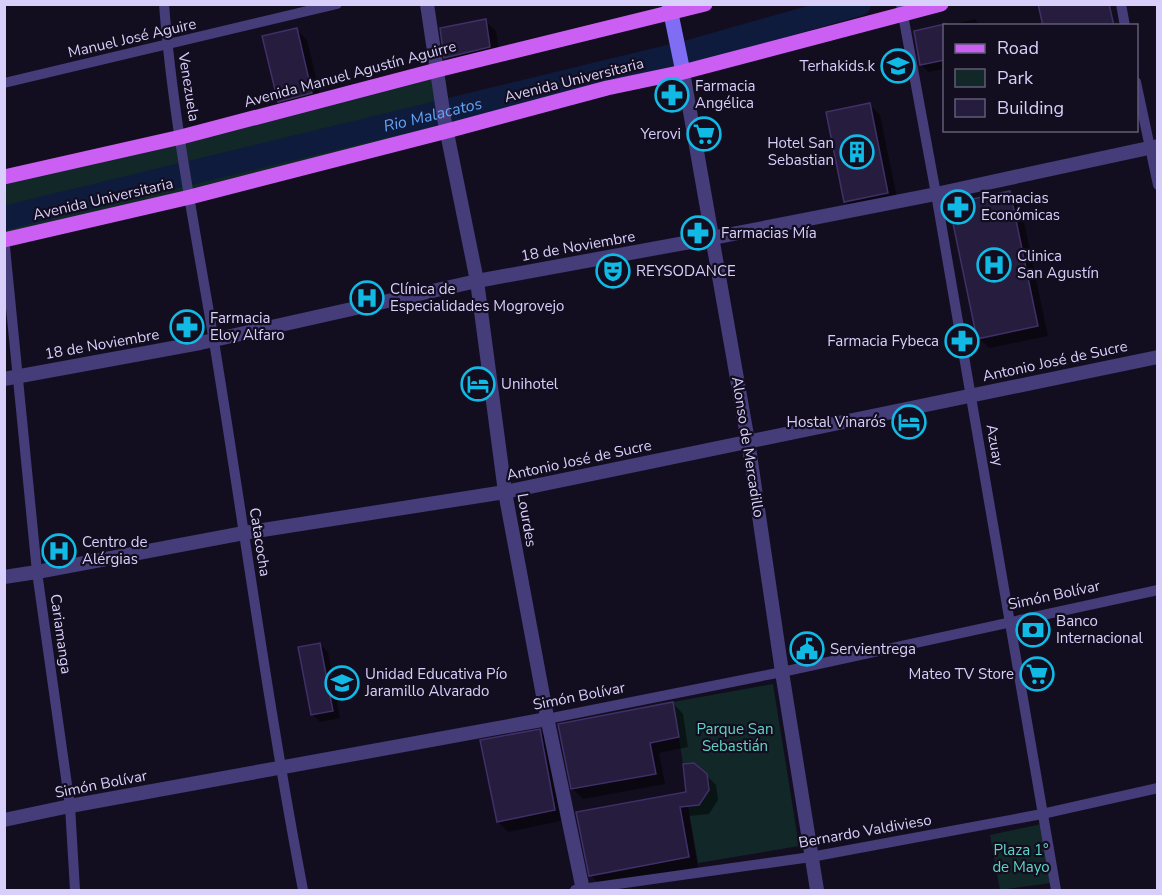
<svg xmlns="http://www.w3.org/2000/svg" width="1162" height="895" font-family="'Nunito Sans',sans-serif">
	<rect width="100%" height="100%" fill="#130e1f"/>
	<!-- green -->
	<g fill="#122728">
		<path d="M437,70l10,61 -442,109v-63z"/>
		<path d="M773,684l26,162 -101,17 -10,-57 19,-32 -12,-11 -12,1 -10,-62z"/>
		<path d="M1042,824l9,59 -51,7 -10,-55z"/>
	</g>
	<!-- shadow -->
	<g fill="#0007">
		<path d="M975,19l6,7h-35z"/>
		<path d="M485,21l11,10 4,26 -44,11 -10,-11z"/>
		<path d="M944,26v43l-15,3 -8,-7 -6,-33z"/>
		<path d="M297,30l10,10 15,63 -33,8 -10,-10z"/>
		<path d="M870,105l10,10 18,88 -43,8 -10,-10z"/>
		<path d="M1010,193l10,10 28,133 -59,12 -10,-10z"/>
		<path d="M320,644l8,8 12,66 -20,4 -8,-8z"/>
		<path d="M673,703l10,11 5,33 -29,6 6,31 -82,15 -10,-10z"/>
		<path d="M540,731l10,10 15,79 -57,12 -10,-10z"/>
		<path d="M706,775l10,10 2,15 -9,14 -20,2 9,51 -98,18 -9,-10 97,-82z"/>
	</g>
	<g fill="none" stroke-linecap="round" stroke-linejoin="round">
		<!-- river -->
		<path stroke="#0f1b3d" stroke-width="24" id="s1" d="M4,218l681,-165 174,-49"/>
	</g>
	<!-- building -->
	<g fill="#261c3e" stroke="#412f68" stroke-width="1.5">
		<path d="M1038,4h71l5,22h-71z"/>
		<path d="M486,19l4,28 -46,11 -4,-30z"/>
		<path d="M945,24v36l-25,5 -6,-34z"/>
		<path d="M297,28l15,65 -34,9 -16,-66z"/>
		<path d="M870,103l18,90 -44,9 -18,-90z"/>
		<path d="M1010,191l28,135 -61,13 -28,-135z"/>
		<path d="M320,643l13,68 -22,4 -13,-68z"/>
		<path d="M673,702l6,35 -29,6 6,31 -85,15 -13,-65z"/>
		<path d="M540,729l15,81 -58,12 -17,-82z"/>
		<path d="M694,763l13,11 2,16 -10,15 -19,2 9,50 -100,19 -13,-64 110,-20 -3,-28z"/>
	</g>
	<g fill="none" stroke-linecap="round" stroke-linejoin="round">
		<!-- minor -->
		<g stroke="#453c7a" stroke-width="10">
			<path d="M164,4c9,118 33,234 52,350 29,179 53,358 87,536"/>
			<path d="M901,4l35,190 120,696"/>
			<path d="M1121,4l4,22"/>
			<path d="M1136,82l22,103"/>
			<path d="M4,83l333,-79"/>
			<path d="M4,237l33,335 33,234 5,84"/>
			<path d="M547,719l235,-47 376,-82"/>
			<path d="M575,890l236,-33 231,-43 116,-26"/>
		</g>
		<!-- tertiary -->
		<g stroke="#453c7a" stroke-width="14">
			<path d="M427,4l17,114 33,163 28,211 42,225 36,173"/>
			<path d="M683,72l65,369 34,231 35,218"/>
			<path d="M4,379l196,-36 277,-62 235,-43 224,-44 222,-48"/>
			<path d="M4,577l33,-5 207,-39 261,-41 653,-135"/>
			<path d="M4,820l66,-14 477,-87"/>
		</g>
		<!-- secondary -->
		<path stroke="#7f6ef4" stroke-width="15" d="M669,4l14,68"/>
		<!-- primary -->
		<g stroke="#cb5ff3" stroke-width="15">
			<path d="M4,177l177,-40 256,-67 268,-66"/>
			<path d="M4,240l186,-43 257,-66 160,-43 76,-16 258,-68"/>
		</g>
	</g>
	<!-- icons -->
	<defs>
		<symbol id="school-ring" viewBox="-11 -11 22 22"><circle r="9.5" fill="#130e1f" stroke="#11bae5" stroke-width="1.5"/><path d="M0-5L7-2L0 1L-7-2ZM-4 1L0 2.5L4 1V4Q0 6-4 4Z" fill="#11bae5"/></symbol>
		<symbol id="pharmacy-ring" viewBox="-11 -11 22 22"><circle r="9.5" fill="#130e1f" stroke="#11bae5" stroke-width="1.5"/><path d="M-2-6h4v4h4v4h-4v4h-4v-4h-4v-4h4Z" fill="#11bae5"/></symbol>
		<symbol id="supermarket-ring" viewBox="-11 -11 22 22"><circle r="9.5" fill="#130e1f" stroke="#11bae5" stroke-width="1.5"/><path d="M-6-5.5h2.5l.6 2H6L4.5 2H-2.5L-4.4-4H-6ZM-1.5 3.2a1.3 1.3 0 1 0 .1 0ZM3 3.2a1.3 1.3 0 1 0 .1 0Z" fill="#11bae5"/></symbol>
		<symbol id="building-ring" viewBox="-11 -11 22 22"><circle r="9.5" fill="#130e1f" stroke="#11bae5" stroke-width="1.5"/><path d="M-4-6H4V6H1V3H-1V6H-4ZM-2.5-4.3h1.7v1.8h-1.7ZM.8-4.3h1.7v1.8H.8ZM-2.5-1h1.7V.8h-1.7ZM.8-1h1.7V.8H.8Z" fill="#11bae5"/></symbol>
		<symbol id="hospital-ring" viewBox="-11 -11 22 22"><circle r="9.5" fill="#130e1f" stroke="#11bae5" stroke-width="1.5"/><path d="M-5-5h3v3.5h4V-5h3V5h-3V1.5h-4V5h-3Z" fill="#11bae5"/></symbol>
		<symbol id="theatre-ring" viewBox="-11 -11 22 22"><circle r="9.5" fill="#130e1f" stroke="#11bae5" stroke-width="1.5"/><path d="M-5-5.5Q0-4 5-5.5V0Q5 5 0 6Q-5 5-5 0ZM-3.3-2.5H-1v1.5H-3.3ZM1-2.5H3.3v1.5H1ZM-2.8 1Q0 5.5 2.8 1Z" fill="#11bae5"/></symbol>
		<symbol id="hotel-ring" viewBox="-11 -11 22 22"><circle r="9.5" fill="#130e1f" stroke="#11bae5" stroke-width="1.5"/><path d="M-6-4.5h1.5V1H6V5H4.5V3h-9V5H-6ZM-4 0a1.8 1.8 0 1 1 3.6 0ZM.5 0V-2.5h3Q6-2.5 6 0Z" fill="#11bae5"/></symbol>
		<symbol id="bank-ring" viewBox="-11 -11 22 22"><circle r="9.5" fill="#130e1f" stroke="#11bae5" stroke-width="1.5"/><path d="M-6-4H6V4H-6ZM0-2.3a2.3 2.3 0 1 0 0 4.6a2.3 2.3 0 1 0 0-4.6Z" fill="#11bae5"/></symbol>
		<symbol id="civic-ring" viewBox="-11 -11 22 22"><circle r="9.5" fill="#130e1f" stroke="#11bae5" stroke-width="1.5"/><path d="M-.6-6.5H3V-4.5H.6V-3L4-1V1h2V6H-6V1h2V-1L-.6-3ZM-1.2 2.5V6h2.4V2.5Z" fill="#11bae5"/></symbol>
	</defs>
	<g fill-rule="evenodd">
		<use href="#school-ring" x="879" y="47" width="38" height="38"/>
		<use href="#pharmacy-ring" x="653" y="76" width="38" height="38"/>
		<use href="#supermarket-ring" x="685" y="115" width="38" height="38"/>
		<use href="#building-ring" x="838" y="133" width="38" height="38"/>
		<use href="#pharmacy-ring" x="939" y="188" width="38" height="38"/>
		<use href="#pharmacy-ring" x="679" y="214" width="38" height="38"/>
		<use href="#hospital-ring" x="975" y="246" width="38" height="38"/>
		<use href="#theatre-ring" x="594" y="252" width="38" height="38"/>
		<use href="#hospital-ring" x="348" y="279" width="38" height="38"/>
		<use href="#pharmacy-ring" x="168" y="308" width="38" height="38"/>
		<use href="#pharmacy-ring" x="943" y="322" width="38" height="38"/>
		<use href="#hotel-ring" x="459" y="365" width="38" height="38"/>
		<use href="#hotel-ring" x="890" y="403" width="38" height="38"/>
		<use href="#hospital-ring" x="40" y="532" width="38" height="38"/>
		<use href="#bank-ring" x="1014" y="611" width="38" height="38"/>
		<use href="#civic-ring" x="788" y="630" width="38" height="38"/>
		<use href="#supermarket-ring" x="1018" y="655" width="38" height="38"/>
		<use href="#school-ring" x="323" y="664" width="38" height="38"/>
	</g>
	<g text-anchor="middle" stroke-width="4.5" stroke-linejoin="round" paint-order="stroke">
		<!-- street labels -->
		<g font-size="15" fill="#d9cffb" stroke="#130e1f">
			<text transform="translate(132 38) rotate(-13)" y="5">Manuel José Aguire</text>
			<text transform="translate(350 74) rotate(-15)" y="5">Avenida Manuel Agustín Aguirre</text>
			<text transform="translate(574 80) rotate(-14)" y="5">Avenida Universitaria</text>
			<text transform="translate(189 87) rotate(81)" y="5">Venezuela</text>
			<text transform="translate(103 199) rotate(-13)" y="5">Avenida Universitaria</text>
			<text transform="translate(578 246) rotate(-10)" y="5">18 de Noviembre</text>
			<text transform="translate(102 344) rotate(-10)" y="5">18 de Noviembre</text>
			<text transform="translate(1055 361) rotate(-12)" y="5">Antonio José de Sucre</text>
			<text transform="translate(995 445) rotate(80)" y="5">Azuay</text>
			<text transform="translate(748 447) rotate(81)" y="5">Alonso de Mercadillo</text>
			<text transform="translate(579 460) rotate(-12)" y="5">Antonio José de Sucre</text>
			<text transform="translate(527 520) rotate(80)" y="5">Lourdes</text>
			<text transform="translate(260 542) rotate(81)" y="5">Catacocha</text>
			<text transform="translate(1054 595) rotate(-12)" y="5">Simón Bolívar</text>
			<text transform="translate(61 634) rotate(82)" y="5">Cariamanga</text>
			<text transform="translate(579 696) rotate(-11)" y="5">Simón Bolívar</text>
			<text transform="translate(101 784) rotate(-11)" y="5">Simón Bolívar</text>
			<text transform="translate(865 831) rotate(-10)" y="5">Bernardo Valdivieso</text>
		</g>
		<!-- poi labels -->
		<g font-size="15" fill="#d9cffb" stroke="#130e1f" text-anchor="start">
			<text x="875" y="71" text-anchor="end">Terhakids.k</text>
			<text x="695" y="91">Farmacia<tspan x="695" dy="17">Angélica</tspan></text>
			<text x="681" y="139" text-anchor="end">Yerovi</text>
			<text x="834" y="148" text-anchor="end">Hotel San<tspan x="834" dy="17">Sebastian</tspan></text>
			<text x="981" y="203">Farmacias<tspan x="981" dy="17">Económicas</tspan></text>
			<text x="721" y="238">Farmacias Mía</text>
			<text x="1017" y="261">Clinica<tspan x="1017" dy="17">San Agustín</tspan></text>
			<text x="636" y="276">REYSODANCE</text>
			<text x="390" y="294">Clínica de<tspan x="390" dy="17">Especialidades Mogrovejo</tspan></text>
			<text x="210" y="323">Farmacia<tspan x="210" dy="17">Eloy Alfaro</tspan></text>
			<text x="939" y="346" text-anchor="end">Farmacia Fybeca</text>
			<text x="501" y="389">Unihotel</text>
			<text x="886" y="427" text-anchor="end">Hostal Vinarós</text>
			<text x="82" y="547">Centro de<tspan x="82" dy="17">Alérgias</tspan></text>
			<text x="1056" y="626">Banco<tspan x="1056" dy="17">Internacional</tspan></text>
			<text x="830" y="654">Servientrega</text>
			<text x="365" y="679">Unidad Educativa Pío<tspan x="365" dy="17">Jaramillo Alvarado</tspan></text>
			<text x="1014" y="679" text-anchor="end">Mateo TV Store</text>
		</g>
		<!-- park labels -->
		<g font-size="15" fill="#61d5c5" stroke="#130e1f">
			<text x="735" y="734">Parque San<tspan x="735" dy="17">Sebastián</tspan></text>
			<text x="1021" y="855">Plaza 1°<tspan x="1021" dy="17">de Mayo</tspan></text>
		</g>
		<!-- water labels -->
		<g font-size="16" font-style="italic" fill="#65a3f3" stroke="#130e1f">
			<text dy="6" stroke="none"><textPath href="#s1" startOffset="441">Rio Malacatos</textPath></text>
		</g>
	</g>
	<!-- border -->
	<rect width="1162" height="895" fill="none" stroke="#d9cffb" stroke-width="12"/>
	<!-- legend -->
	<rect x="943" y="24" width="195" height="108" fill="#130e1f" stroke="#625b77" stroke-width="1.5"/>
	<rect x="955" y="44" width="30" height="9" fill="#cb5ff3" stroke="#625b77" stroke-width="1.5"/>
	<text x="997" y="54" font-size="18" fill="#d9cffb">Road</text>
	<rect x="955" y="69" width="30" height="18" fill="#122728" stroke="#625b77" stroke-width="1.5"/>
	<text x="997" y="84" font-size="18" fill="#d9cffb">Park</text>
	<rect x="955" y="99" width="30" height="18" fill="#261c3e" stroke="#625b77" stroke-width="1.5"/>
	<text x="997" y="114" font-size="18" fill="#d9cffb">Building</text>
</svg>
